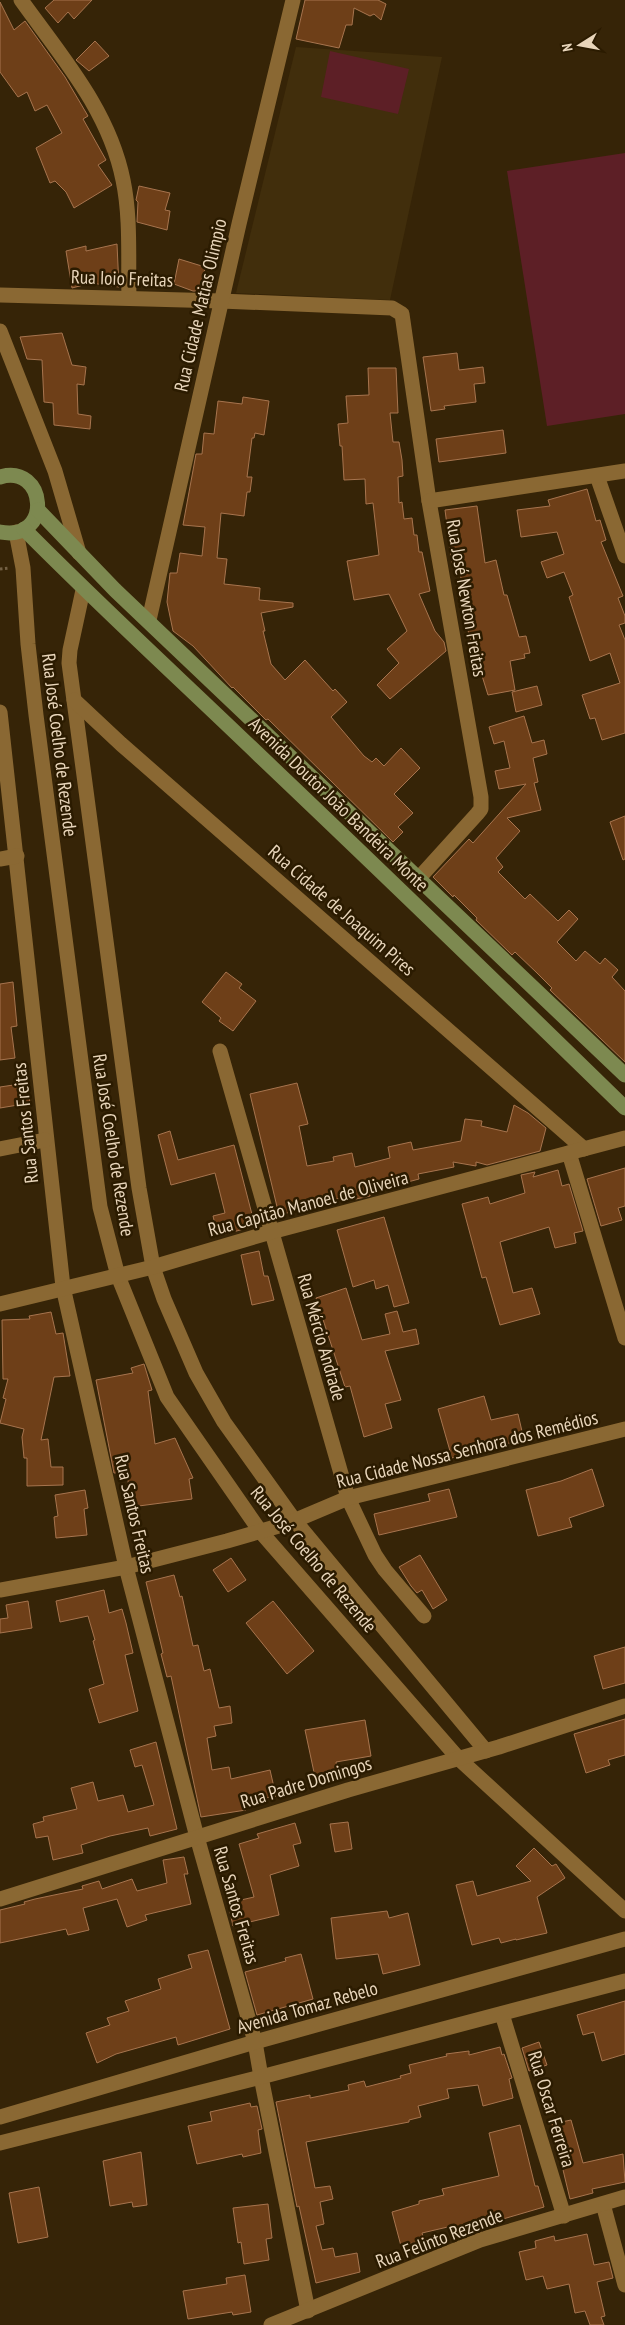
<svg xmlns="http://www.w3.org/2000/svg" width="625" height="2325" font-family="'PT Sans Narrow',sans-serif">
	<rect width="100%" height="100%" fill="#362407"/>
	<!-- built -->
	<path fill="#412e0c" d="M296,47l146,10 -52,243 -154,-7z"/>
	<!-- green -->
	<g fill="#5d1f26">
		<path d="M330,51l79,18 -11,45 -77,-17z"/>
		<path d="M625,153v261l-78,12 -40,-255z"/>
	</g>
	<!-- building -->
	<g fill="#6e3f18" stroke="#a7744e">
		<path d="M54,0h38l-18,19 -6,-7 -10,11 -13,-15z"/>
		<path d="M305,0h73l8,4 -5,16 -7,-6 -4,2 -16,-8 -2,17h-6l-7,23 -43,-9z"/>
		<path d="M0,2l14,28 11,-9 40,56 23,39 -5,3 23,41 -8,5 14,20 -38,23 -8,-16 -11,-11 -5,2 -14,-35 26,-15 -15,-28 -12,6 -8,-19 -9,5 -18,-25z"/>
		<path d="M95,41l14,15 -20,15 -13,-11z"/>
		<path d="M139,186l31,7 -5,17 5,1 -3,19 -30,-8 1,-20 -2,-2z"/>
		<path d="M117,244l2,43 -28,-4 -19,5 -6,-37 20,-5v5z"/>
		<path d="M179,259l26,8 -4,24h-8l-19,-7z"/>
		<path d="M62,333l10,32 14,2 -2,18 -7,-1 1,30 13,2 -1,13 -36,-4 -1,-22 -9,-1 -2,-42 -15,-1 -7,-22z"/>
		<path d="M457,353l2,17 24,-3 2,16 -11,1 2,18 -32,4 1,3 -14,2 -8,-54z"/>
		<path d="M368,368h28l2,45h-8l3,29h6l3,18 1,16 -5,1 1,26 3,-1 2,17 8,-1 2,17h3l2,17h3l8,39 -11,3 16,37 9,11 2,9 -56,48 -13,-14 22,-22 -12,-14 20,-18 -18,-37 -35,6 -7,-39 32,-6 -6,-52 -7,1 -1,-25 -21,1 -2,-34h-2l-2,-22 10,-1 -2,-27 23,-1z"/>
		<path d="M243,397l26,4 -5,34 -9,-2 -1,5h-2l-5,39h5l-2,15h-3l-3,24 -23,-3 -4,45 10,1 -3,25 36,4 -1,12 34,3v4l-32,6 4,18h-2l8,33 14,16 20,-20 28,31 2,-2 12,13 -16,15 33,39 8,6 4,-4 8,8 17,-18 19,20 -26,26 19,19 -15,14 5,5 -10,10 -125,-123 -2,1 -33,-33 -1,1 -39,-42 -20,-15 -6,-29 3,-29h7l3,-20 22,3 3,-29 -22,-2 13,-71h6l2,-21 10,1 4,-33 24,3z"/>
		<path d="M503,430l3,23 -67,9 -3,-23z"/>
		<path d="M587,489l9,32 4,-1 6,20 -5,2 22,54 -5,2 7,18v7l-6,2 6,15v93l-23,7 -7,-22 -5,1 -8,-24 38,-12 -10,-30 -20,8 -21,-64 4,-2 -9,-23 -17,6 -6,-16 23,-8 -7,-22 -36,5 -4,-27 33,-4 -2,-6z"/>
		<path d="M477,506l8,57 11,-3 8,35h3l12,42 7,-1 4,17 -6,1 1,4 -15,3 5,29 -27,5 -27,-87h2l-5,-20 5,-2 -6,-24 -5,1 -7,-53z"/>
		<path d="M537,686l5,19 -26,7 -4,-20z"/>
		<path d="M524,716l8,27 12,-3 3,14 -14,4 5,24 -4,1 7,27 -34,8 13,13 -24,27 7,9 -5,5 27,27 5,-5 28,27 11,-11 9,9 -21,23 19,19 9,-10 15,13 5,-6 13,12 -6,7 13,14v71l-75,-72 2,-2 -15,-15 -22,-21 -3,3 -36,-35 1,-2 -23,-23 -1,2 -20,-20 36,-38 4,4 53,-59 -27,5 -4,-18 15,-3 -6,-27 -10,3 -5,-17z"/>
		<path d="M625,816v43l-2,1 -13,-38z"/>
		<path d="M226,972l16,12 -3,4 17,13 -23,30 -14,-10 2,-3 -19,-16z"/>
		<path d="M13,982l4,44 -6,1 4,31 -15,2v-76z"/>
		<path d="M27,1083l3,20 -30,5v-21z"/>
		<path d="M297,1083l11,41 -9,2 8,40 27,-5 -1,-4 19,-4 3,14 35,-9 -2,-11 23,-5 2,8 48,-9 4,-22 17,2 -1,5 26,6 7,-27 14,8 18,15 -6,23 -53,14 -11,-3v4l-23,-4 1,5 -36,7 1,5 -49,13v4l-28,6 -1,-4 -27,6v2l-35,9 -29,-121z"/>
		<path d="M170,1131l8,29 56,-15 21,81 -37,10 -5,-20 12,-3 -10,-40 -44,12 -13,-50z"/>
		<path d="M625,1168v38l-7,2 4,12 -21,6 -14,-47z"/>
		<path d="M558,1170l4,16 7,-2 14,47 -9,2 2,10 -21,5 -6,-21 -49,15 13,51 19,-5 8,26 -40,11 -14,-48 -4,1 -20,-74 26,-7 2,7 35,-11 -4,-18 14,-3 -2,5z"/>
		<path d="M384,1217l25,86 -15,4 -6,-22 -12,4 -2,-9 -21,7 -16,-57z"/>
		<path d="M259,1251l5,25h4l6,24 -22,5 -11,-50z"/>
		<path d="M346,1288l16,52 28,-6 -5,-20 12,-3 6,21 13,-3 3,15 -34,7 16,49 -16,4 7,24 -28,9 -14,-51 -5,1 -29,-89z"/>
		<path d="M51,1312l5,22 7,-1 7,43 -16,1 -13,63 7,-1 3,28h12v18l-36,1v-28h-3l-2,-21 2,-8 -24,-6 6,-24 -3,-1 5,-19h-5l-1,-59 28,-1 -1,-3z"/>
		<path d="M144,1364l8,26 -4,1 7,53 20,-6 18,40 -4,1 3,20 -61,8 -4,-35 -13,1 -18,-93 37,-7 -2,-5z"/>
		<path d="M484,1396l7,24 27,-6 6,26 -24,5 -2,-8 -32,9 2,7 -16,5 -14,-49z"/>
		<path d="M592,1469l12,37 -35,12 3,9 -34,9 -12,-46 35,-9z"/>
		<path d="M449,1489l8,28 -78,18 -5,-21 56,-13 -2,-7z"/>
		<path d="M85,1490l3,18 -4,1 3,26 -31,3 -2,-21 4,-1 -3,-21z"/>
		<path d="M420,1555l27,45 -14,9 -11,-19 -5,3 -6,-7 -12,-19z"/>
		<path d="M231,1558l15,22 -18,12 -15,-22z"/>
		<path d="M174,1575l6,22 2,-1 11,50 5,-1 6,26 6,-2 9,39 11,-2 2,17 -18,3 2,10 -9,2 5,32 17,-3 2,12 39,-9 6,26 -32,6 2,8 -45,7 -30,-141 -4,1 -6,-23 2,-1 -17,-71z"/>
		<path d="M104,1590l5,23 13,-4 4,14 7,30 -8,2 13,56 -39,12 -10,-34 15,-5 -11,-43 2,-1 -7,-24 -28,6 -4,-21z"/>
		<path d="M28,1601l4,27 -32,5v-14l8,-1 -2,-13z"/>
		<path d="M273,1601l41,50 -27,23 -41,-51z"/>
		<path d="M625,1647v36l-22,6 -9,-33z"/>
		<path d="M625,1719v36l-17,5 2,5 -24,8 -12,-39z"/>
		<path d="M365,1720l6,36 -35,6 2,10 -23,5 -10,-47z"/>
		<path d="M156,1742l21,87 -27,7 -2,-8 -38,8 -29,9 2,8 -30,7 -5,-24 -12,2 -3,-14 11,-3 -1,-4 34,-8 -6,-21 22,-6 5,19 25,-6 5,17 26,-7 -12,-40 -7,2 -5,-17z"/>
		<path d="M348,1822l4,27 -17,3 -5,-28z"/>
		<path d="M295,1823l6,20 -8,2 6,21 -29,9 9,40 -46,11 -5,-23 26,-6 -15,-53 20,-6 -2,-4z"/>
		<path d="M534,1848l18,18 4,-2 9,14 -28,19 10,36 -31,7v-1l-15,4 -2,-5 -27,7 -16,-60 17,-4 4,15 54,-15 -15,-15z"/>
		<path d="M184,1857l4,17h-4l7,30 -46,11 2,5 -20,7 -10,-28 -34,9 6,22 -21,5 -2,-6 -66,14v-33l25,-6 -1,-2 11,-3 48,-10 -1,-3 17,-5 3,8 30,-10 5,12 30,-8 -4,-23z"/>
		<path d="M387,1911l2,7 19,-5 12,52 -37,9 -5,-20 -42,5 -5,-41z"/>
		<path d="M208,1950l22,79 -52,16 -2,-8 -60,17 -19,9 -11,-30 24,-8 -3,-7 22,-7 -4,-10 36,-12 -3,-10 34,-11 -4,-13z"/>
		<path d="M301,1954l12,45 -56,16 -12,-43 41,-11 -1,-3z"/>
		<path d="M625,2001v53l-23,7 -8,-29 -11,3 -6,-20z"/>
		<path d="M539,2042l8,23 -18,6 -7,-23z"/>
		<path d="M500,2047l2,8 2,-1 8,24 -3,1 4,19 -30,8 -5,-21 -31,4 2,9 -31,8 3,11 -12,3v2l-103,20 9,46 15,-2 3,13 -13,3 4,22 -8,2 6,24 11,-2 2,9 22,-4 3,19 -44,11 -17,-77 -2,1 -21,-105 34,-7v3l39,-8 -1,-5 16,-4 2,6 35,-9 -1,-2 11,-3 -2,-8 38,-9 -1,-2 23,-3v4z"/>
		<path d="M250,2103l1,4 6,-1 5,23 -4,1 3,23 -18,4 -1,-3 -45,10 -9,-38 24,-5 -2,-9z"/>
		<path d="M571,2120l12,43 40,-9 2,28 -33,7 1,4 -23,6 -18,-75z"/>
		<path d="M520,2125l15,61h3l6,21 -41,12 -2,-5 -49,14v-2l-30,7 2,7 -23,6 -9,-34 27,-8v-3l25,-6 -2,-6 57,-13 -10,-43z"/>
		<path d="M141,2152l6,53 -14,2 -1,-5 -22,4 -7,-45z"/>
		<path d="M39,2187l9,50 -30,6 -9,-50z"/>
		<path d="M268,2204l4,34 -6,1 3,21 -25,4 -3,-22 -3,1 -5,-35z"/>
		<path d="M587,2234l7,31 15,-3 4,16 -16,4 8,34 -4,1 3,8h-14l-5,-14 -10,2 -6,-29 -22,5 -4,-13 -17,4 -7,-28 17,-4 -1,-7 19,-5 1,5z"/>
		<path d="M245,2275l6,37 -18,3 -1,-3 -44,7 -5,-28 44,-7 -1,-6z"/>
	</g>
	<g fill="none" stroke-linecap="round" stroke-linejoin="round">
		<!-- path -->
		<path stroke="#746145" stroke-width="3" stroke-dasharray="2.5 2.5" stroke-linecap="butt" d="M0,569l9,-1"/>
		<!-- street -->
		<g stroke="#8a6833" stroke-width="15">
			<path d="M21,0c40,56 88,110 102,180 8,38 5,79 6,118"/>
			<path d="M0,295l221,6 171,7 10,6 27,187 52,296v12l-4,5 -58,64"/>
			<path d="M0,331l55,140 24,82"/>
			<path d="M597,476l28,80"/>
			<path d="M429,501l196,-30"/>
			<path d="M16,532l7,36 5,76 8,71 64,492 18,69 49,121 93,134 198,227 167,153"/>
			<path d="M83,590l-13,60 -1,13 70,525 14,79 11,32 32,74 28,49 71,99 191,230"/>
			<path d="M149,620l90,-396 54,-224"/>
			<path d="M74,700l47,44 463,405"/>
			<path d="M0,712l63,575 63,280 71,270 58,205 6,35 47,234"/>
			<path d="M0,859l17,-3"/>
			<path d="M220,1051l128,447 27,57 10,15 39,46"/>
			<path d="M0,1149l45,-9"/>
			<path d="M569,1153l56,185"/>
			<path d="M0,1304l153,-37 118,-35 354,-94"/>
			<path d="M0,1590l126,-23 101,-26 62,-18 59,-25 277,-69"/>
			<path d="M0,1899l348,-109 151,-43 126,-41"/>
			<path d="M502,2014l62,202"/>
			<path d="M603,2204l22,81"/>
			<path d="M271,2325l209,-85 145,-43"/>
		</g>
		<!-- secondary -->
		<g stroke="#8a6833" stroke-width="15">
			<path d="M0,2117l255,-75 370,-103"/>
			<path d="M0,2143l261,-66 364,-96"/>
		</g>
		<!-- primary -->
		<g stroke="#7d8950" stroke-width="15">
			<path d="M0,477c46,-14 54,65 0,55"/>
			<path d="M38,510l77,80 510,485"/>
			<path d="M24,529c77,78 157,151 236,227 122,116 244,234 365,352"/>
		</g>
	</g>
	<g text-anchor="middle" stroke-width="5" stroke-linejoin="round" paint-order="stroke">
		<!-- street labels -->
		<g font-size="19" fill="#e8d5ba" stroke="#2b1b00">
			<text transform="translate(122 278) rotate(2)" y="7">Rua Ioio Freitas</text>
			<text transform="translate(200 305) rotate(-77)" y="7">Rua Cidade Matias Olimpio</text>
			<text transform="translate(467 598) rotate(80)" y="7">Rua José Newton Freitas</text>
			<text transform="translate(60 745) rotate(83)" y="7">Rua José Coelho de Rezende</text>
			<text transform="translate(339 804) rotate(44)" y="7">Avenida Doutor João Bandeira Monte</text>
			<text transform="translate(342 910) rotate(41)" y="7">Rua Cidade de Joaquim Pires</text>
			<text transform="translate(25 1123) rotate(-96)" y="7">Rua Santos Freitas</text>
			<text transform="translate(114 1145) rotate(81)" y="7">Rua José Coelho de Rezende</text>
			<text transform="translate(308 1203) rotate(-15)" y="7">Rua Capitão Manoel de Oliveira</text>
			<text transform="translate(322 1337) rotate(74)" y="7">Rua Mércio Andrade</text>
			<text transform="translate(467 1449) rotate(-14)" y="7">Rua Cidade Nossa Senhora dos Remédios</text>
			<text transform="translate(135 1514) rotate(77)" y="7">Rua Santos Freitas</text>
			<text transform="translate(314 1559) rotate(50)" y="7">Rua José Coelho de Rezende</text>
			<text transform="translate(306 1782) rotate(-17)" y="7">Rua Padre Domingos</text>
			<text transform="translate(237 1905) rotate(74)" y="7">Rua Santos Freitas</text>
			<text transform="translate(307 2007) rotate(-16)" y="7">Avenida Tomaz Rebelo</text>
			<text transform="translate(552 2109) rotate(73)" y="7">Rua Oscar Ferreira</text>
			<text transform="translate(439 2238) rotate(-21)" y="7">Rua Felinto Rezende</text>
		</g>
	</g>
	<!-- north arrow -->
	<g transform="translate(580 45) rotate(259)" stroke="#2b1b00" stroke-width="4" paint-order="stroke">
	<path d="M0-4L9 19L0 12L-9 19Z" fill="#e8d5ba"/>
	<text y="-8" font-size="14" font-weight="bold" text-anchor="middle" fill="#e8d5ba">N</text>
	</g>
</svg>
